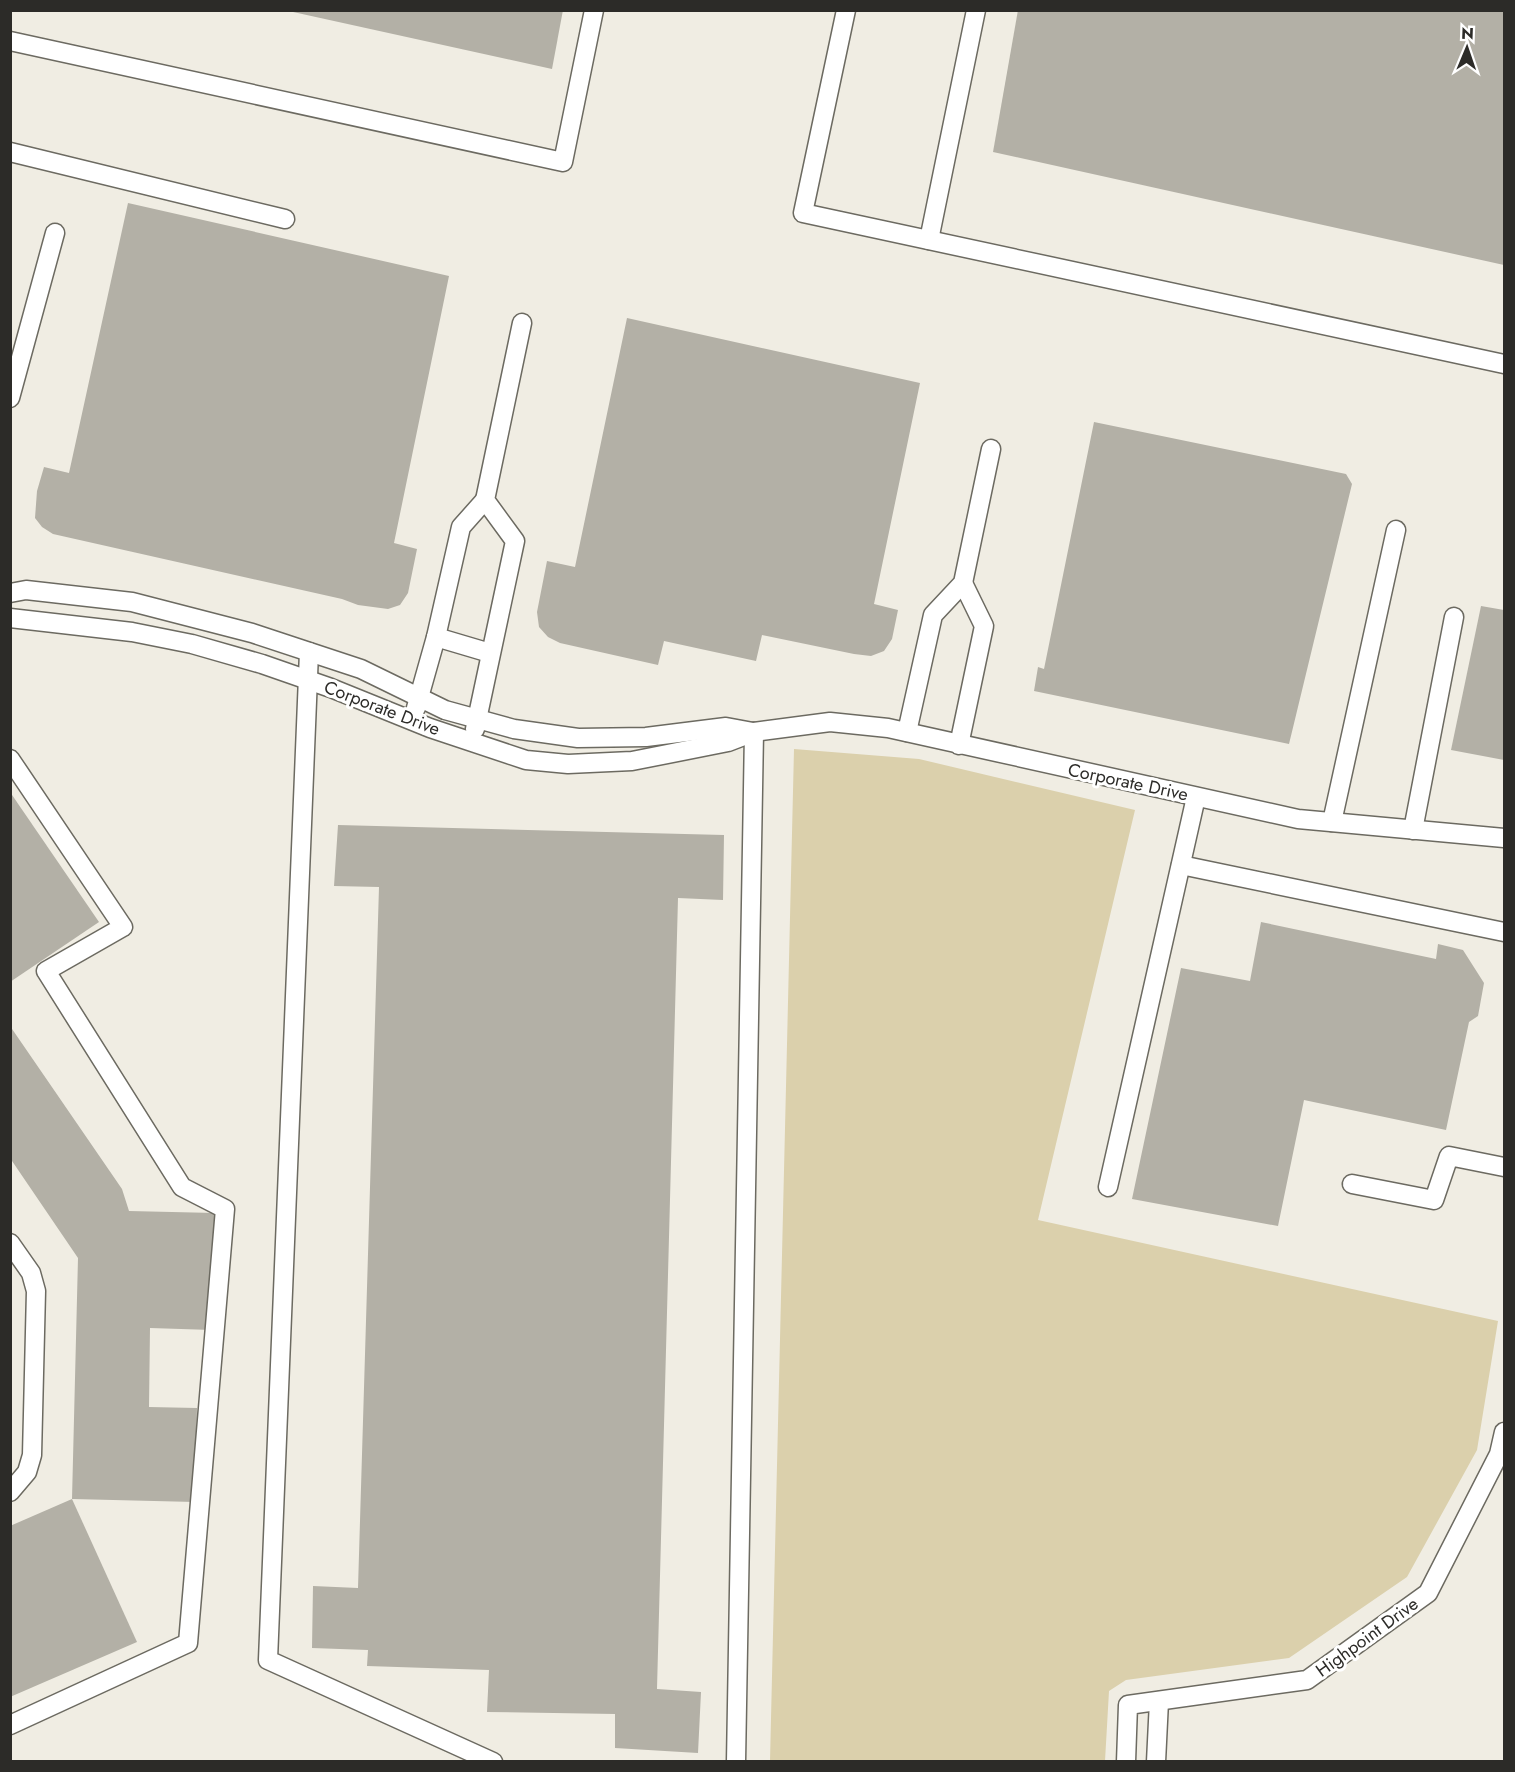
<svg xmlns="http://www.w3.org/2000/svg" width="1515" height="1772" font-family="Jost,sans-serif">
	<rect width="100%" height="100%" fill="#f0ede3"/>
	<!-- green -->
	<path fill="#dbd0ac" d="M794,749l125,10 216,51 -97,410 460,101 -21,129 -70,127 -118,81 -163,22 -17,11 -4,70h-335z"/>
	<!-- building -->
	<g fill="#b3b0a6">
		<path d="M284,10h279l-11,59z"/>
		<path d="M1018,10h486v255l-511,-113z"/>
		<path d="M128,203l321,73 -55,267 23,6 -9,44 -8,12 -12,4 -30,-4 -16,-6 -289,-65 -11,-7 -7,-9 2,-27 7,-24 25,6z"/>
		<path d="M627,318l293,65 -46,221 24,6 -6,29 -8,12 -13,5 -17,-2 -92,-19 -6,26 -92,-20 -6,24 -98,-22 -12,-6 -9,-10 -2,-15 10,-51 28,6z"/>
		<path d="M1094,422l252,52 6,10 -63,260 -255,-53 4,-24 6,2z"/>
		<path d="M1481,606l23,4v150l-53,-10z"/>
		<path d="M10,792l89,130 -89,60z"/>
		<path d="M338,825l386,10 -1,65 -45,-2 -21,791 44,3 -3,61 -83,-5v-34l-128,-2 2,-42 -122,-4 1,-16 -56,-2 1,-62 45,2 21,-701 -45,-1z"/>
		<path d="M1261,922l175,37 2,-15 25,6 21,33 -6,33 -9,6 -23,108 -142,-30 -26,126 -146,-27 49,-231 69,13z"/>
		<path d="M10,1026l112,163 7,22 86,2 -3,117 -62,-2 -1,79 48,1 -2,94 -123,-3 6,-241 -68,-100z"/>
		<path d="M72,1499l65,143 -127,55v-171z"/>
	</g>
	<g fill="none" stroke-linecap="round" stroke-linejoin="round">
		<defs>
			<g id="minor">
				<path d="M846,10l-43,203 701,151"/>
				<path d="M10,41l553,121 31,-152"/>
				<path d="M10,152l275,67"/>
				<path d="M929,240l47,-230"/>
				<path d="M10,398l45,-165"/>
				<path d="M10,593l16,-3 106,12 120,31 109,36 84,41 69,19 64,9 68,-1 80,-10 27,5"/>
				<path d="M10,618l122,14 60,12 70,20 69,24 99,40 96,32 42,4 64,-3 96,-19 26,-10 76,-10 58,6 410,91 206,19"/>
				<path d="M436,637l54,16"/>
				<path d="M309,652l-41,1008 225,102"/>
				<path d="M416,708l20,-71 25,-110 24,-27"/>
				<path d="M475,729l40,-188 -30,-41 37,-177"/>
				<path d="M907,732l26,-117 30,-32 28,-134"/>
				<path d="M959,745l25,-119 -21,-43"/>
				<path d="M10,759l113,168 -77,44 136,216 43,22 -37,434 -178,82"/>
				<path d="M1332,822l64,-292"/>
				<path d="M1413,830l41,-213"/>
				<path d="M1181,865l323,67"/>
				<path d="M1352,1184l82,16 15,-44 55,11"/>
				<path d="M1108,1187l88,-390"/>
				<path d="M10,1243l21,30 5,18 -4,164 -5,17 -17,20"/>
				<path d="M736,1762l18,-1030"/>
				<path d="M1126,1762l2,-57 179,-25 121,-87 71,-139 5,-22"/>
				<path d="M1156,1762l3,-61"/>
			</g>
		</defs>
		<!-- minor casing -->
		<use href="#minor" stroke="#6c6a61" stroke-width="21"/>
		<!-- minor -->
		<use href="#minor" stroke="#fff" stroke-width="18"/>
	</g>
	<g text-anchor="middle" stroke-width="6" stroke-linejoin="round" paint-order="stroke">
		<!-- street labels -->
		<g font-size="18" fill="#2c2b28" stroke="#fff">
			<text transform="translate(382 708) rotate(21)" y="6">Corporate Drive</text>
			<text transform="translate(1128 782) rotate(12)" y="6">Corporate Drive</text>
			<text transform="translate(1367 1637) rotate(-36)" y="6">Highpoint Drive</text>
		</g>
	</g>
	<!-- border -->
	<rect width="1515" height="1772" fill="none" stroke="#2c2b28" stroke-width="24"/>
	<!-- north arrow -->
	<g transform="translate(1467 48) rotate(2)" stroke="#ffffff" stroke-width="4.5" paint-order="stroke">
	<path d="M0-4.5L10 22L0 15L-10 22Z" fill="#2c2b28"/>
	<text y="-9" font-size="16" font-weight="bold" text-anchor="middle" fill="#2c2b28">N</text>
	</g>
</svg>
